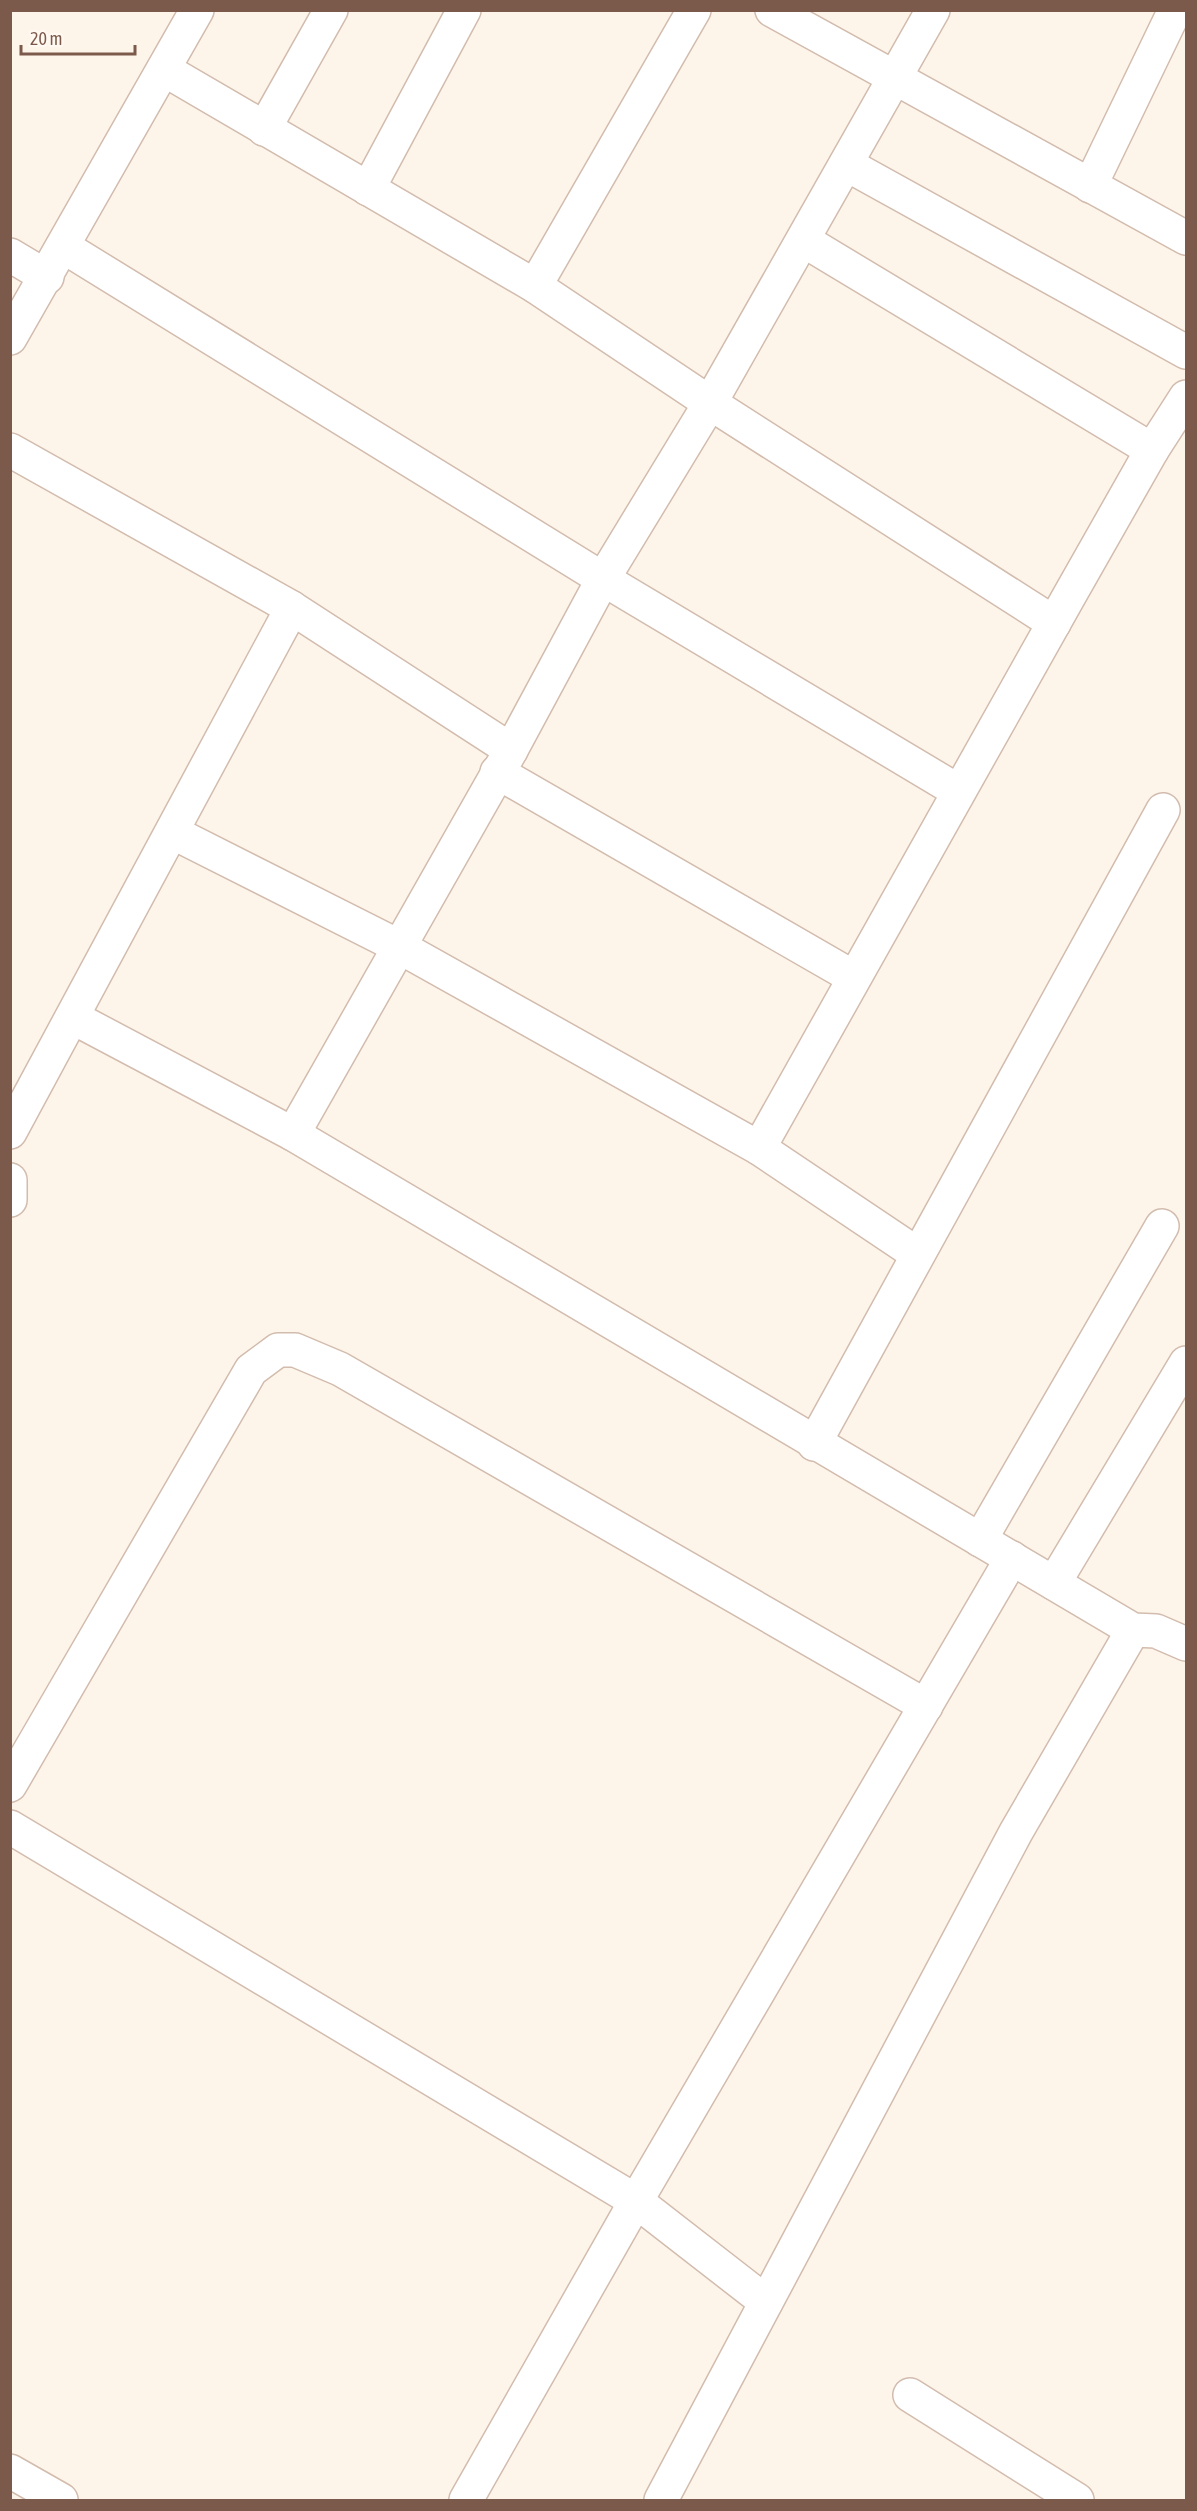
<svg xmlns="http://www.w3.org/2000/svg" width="1197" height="2511" font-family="'Asap Condensed',sans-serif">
	<rect width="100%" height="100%" fill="#fef5ea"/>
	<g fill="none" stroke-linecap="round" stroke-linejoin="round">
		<defs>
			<g id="minor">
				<path d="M772,10l414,228"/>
				<path d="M165,70l370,216 175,117 344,220"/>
				<path d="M264,129l67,-119"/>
				<path d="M846,164l340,188"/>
				<path d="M1090,186l85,-176"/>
				<path d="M368,189l96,-179"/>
				<path d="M803,240l349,210"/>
				<path d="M64,247l539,332 355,212"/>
				<path d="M10,255l37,22"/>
				<path d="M535,286l159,-276"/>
				<path d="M10,338l187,-328"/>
				<path d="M10,450l282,158 219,142"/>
				<path d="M497,772l356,205"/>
				<path d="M174,833l224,113 361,202 158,106"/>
				<path d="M74,1018l219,116 840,496 23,1 30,13"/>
				<path d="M10,1132l282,-524"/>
				<path d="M293,1134l218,-384 92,-171 107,-176 223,-393"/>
				<path d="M759,1148l309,-550 84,-148 34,-53"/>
				<path d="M10,1180v20"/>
				<path d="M814,1444l349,-634"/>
				<path d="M980,1540l182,-314"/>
				<path d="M1054,1583l132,-220"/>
				<path d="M10,1785l241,-415 27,-20h17l45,19 586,337"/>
				<path d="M10,1827l626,374 130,101"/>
				<path d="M910,2395l167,105"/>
				<path d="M10,2471l51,29"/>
				<path d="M466,2500l170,-299 376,-643"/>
				<path d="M661,2500l355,-668 117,-202"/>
			</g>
		</defs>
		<!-- minor casing -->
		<use href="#minor" stroke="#d2bcae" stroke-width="36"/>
		<!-- minor -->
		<use href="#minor" stroke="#fff" stroke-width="33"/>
	</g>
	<!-- border -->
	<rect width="1197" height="2511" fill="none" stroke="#7b5a4b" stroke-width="24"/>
	<!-- scale -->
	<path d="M21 45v9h114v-9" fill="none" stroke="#7b5a4b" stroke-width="3"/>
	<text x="30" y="45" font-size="18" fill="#7b5a4b" stroke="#fff9f2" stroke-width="4.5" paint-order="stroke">20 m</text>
</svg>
